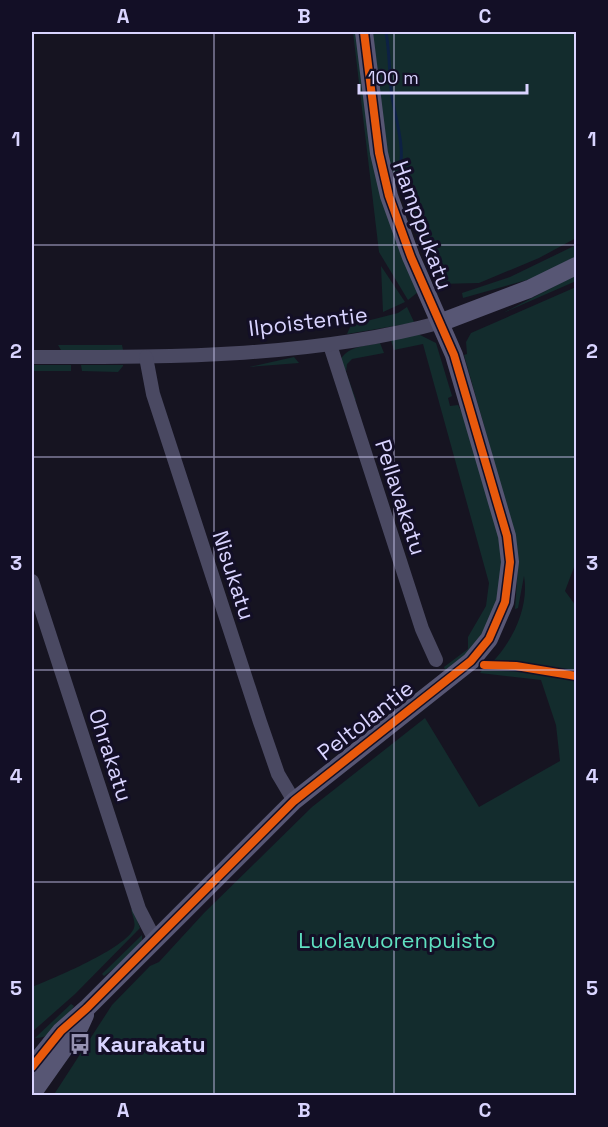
<svg xmlns="http://www.w3.org/2000/svg" width="608" height="1127" font-family="'Space Grotesk',sans-serif">
	<rect width="100%" height="100%" fill="#161421"/>
	<!-- green -->
	<g fill="#132c2d">
		<path d="M353,32h6l59,260 -10,8 -29,-48z"/>
		<path d="M372,32h204v206l-37,20 -60,25 -41,1 -20,-43 -9,-41 -15,-21 -7,-26z"/>
		<path d="M576,245v13l-42,20 -71,20 -1,-5 48,-16z"/>
		<path d="M381,266l24,36 -22,10z"/>
		<path d="M576,275v6l-73,32z"/>
		<path d="M576,287v275l-11,29 11,15v489l-523,1 59,-91 38,-39 9,-4 45,-49 108,-106 113,-89 54,89 81,-46 -4,-36 -15,-45 -61,-7c4,-6 12,-10 17,-16 18,-21 32,-53 27,-81l-6,32 -3,1 3,-43 -26,-112 -28,-99 3,-1 -1,-12 5,-9z"/>
		<path d="M407,307l7,15 -2,1 -65,11 4,-9 47,-12z"/>
		<path d="M418,334l18,9 16,53 -4,2 2,8 8,-1 11,22 33,119 -2,45 -14,37 -15,22 -25,22 -2,-5 24,-18v-12l18,-31 3,-23 -66,-239 -29,6 -3,-10z"/>
		<path d="M380,343l4,10 -32,6 -5,5 -1,8 10,28h-6l-10,-39c7,-15 25,-15 40,-18z"/>
		<path d="M58,345h64l1,5h-62z"/>
		<path d="M294,357l5,6 -50,4z"/>
		<rect x="32" y="365" width="39" height="6"/>
		<path d="M81,365h42v1l-5,6 -36,-1z"/>
		<path d="M131,909l3,2 6,17 -65,66 -43,38v-45c20,-8 95,-39 102,-59 2,-6 -2,-13 -3,-19z"/>
		<path d="M142,935v6l-17,19 -21,16 -2,-2z"/>
		<path d="M71,1004l3,2c-8,13 -22,33 -39,32z"/>
	</g>
	<g fill="none" stroke-linecap="round" stroke-linejoin="round">
		<!-- stream -->
		<path stroke="#0d2144" stroke-width="3" d="M386,32c4,22 3,43 6,65 3,19 13,51 8,69"/>
		<!-- street -->
		<g stroke="#4a4962" stroke-width="14">
			<path d="M330,345l92,284 14,31"/>
			<path d="M32,357c137,0 277,1 410,-35"/>
			<path d="M146,357l7,37 107,328 18,52 16,27"/>
			<path d="M32,581l107,328 16,31"/>
		</g>
		<!-- secondary -->
		<g stroke="#575674" stroke-width="18">
			<path d="M442,322l87,-33 47,-23"/>
			<path d="M32,1067l29,-36 26,-23 207,-207 177,-140 18,-22 16,-37 5,-40 -3,-26 -53,-181 -43,-98 -22,-61 -10,-43 -15,-121"/>
			<path d="M32,1094l48,-68 5,-11"/>
		</g>
		<defs>
			<g id="cycleway">
				<path d="M484,665l32,1 60,10"/>
				<path d="M32,1067l29,-36 26,-23 207,-207 177,-140 18,-22 16,-37 5,-40 -3,-26 -53,-181 -43,-98 -22,-61 -10,-43 -15,-121"/>
			</g>
		</defs>
		<!-- cycleway casing -->
		<use href="#cycleway" stroke="#130f26" stroke-width="11"/>
		<!-- cycleway -->
		<use href="#cycleway" stroke="#e8590c" stroke-width="8"/>
	</g>
	<!-- grid -->
	<path fill="none" stroke="#d9d4ff" stroke-width="1.5" stroke-opacity="0.55" d="M214,32v1064M394,32v1064M32,245h544M32,457h544M32,670h544M32,882h544"/>
	<!-- icons -->
	<defs>
		<symbol id="bus-bare" viewBox="-9 -9 18 18"><path d="M-5-6H5V4H4V6H2V4H-2V6H-4V4H-5ZM-3.5-4V0h7V-4ZM-3.5 1.2v1.5H-2V1.2ZM2 1.2v1.5H3.5V1.2Z" fill="#9591b1" stroke="#130f26" stroke-width="2.5" paint-order="stroke"/></symbol>
	</defs>
	<g fill-rule="evenodd">
		<use href="#bus-bare" x="65" y="1029" width="30" height="30"/>
	</g>
	<g text-anchor="middle" stroke-width="6" stroke-linejoin="round" paint-order="stroke">
		<!-- street labels -->
		<g font-size="22" fill="#d9d4ff" stroke="#130f26">
			<text transform="translate(423 225) rotate(70)" y="8">Hamppukatu</text>
			<text transform="translate(308 321) rotate(-7)" y="8">Ilpoistentie</text>
			<text transform="translate(401 497) rotate(72)" y="8">Pellavakatu</text>
			<text transform="translate(234 575) rotate(72)" y="8">Nisukatu</text>
			<text transform="translate(365 720) rotate(-38)" y="8">Peltolantie</text>
			<text transform="translate(111 755) rotate(72)" y="8">Ohrakatu</text>
		</g>
		<!-- park labels -->
		<g font-size="22" fill="#5fe0c0" stroke="#130f26">
			<text x="397" y="948">Luolavuorenpuisto</text>
		</g>
		<!-- poi labels -->
		<g font-size="22" font-weight="bold" fill="#d9d4ff" stroke="#130f26" text-anchor="start">
			<text x="97" y="1052">Kaurakatu</text>
		</g>
	</g>
	<!-- border -->
	<rect width="608" height="1127" fill="none" stroke="#130f26" stroke-width="66"/>
	<!-- scale -->
	<path d="M359 84v9h168v-9" fill="none" stroke="#d9d4ff" stroke-width="3"/>
	<text x="368" y="84" font-size="18" fill="#d9d4ff" stroke="#130f26" stroke-width="4.5" paint-order="stroke">100 m</text>
	<rect x="33" y="33" width="542" height="1061" fill="none" stroke="#d9d4ff" stroke-width="2"/>
	<g font-size="20" text-anchor="middle" font-weight="bold" fill="#d9d4ff">
		<text x="123" y="23">A</text>
		<text x="304" y="23">B</text>
		<text x="485" y="23">C</text>
		<text x="16" y="146">1</text>
		<text x="592" y="146">1</text>
		<text x="16" y="358">2</text>
		<text x="592" y="358">2</text>
		<text x="16" y="570">3</text>
		<text x="592" y="570">3</text>
		<text x="16" y="783">4</text>
		<text x="592" y="783">4</text>
		<text x="16" y="995">5</text>
		<text x="592" y="995">5</text>
		<text x="123" y="1117">A</text>
		<text x="304" y="1117">B</text>
		<text x="485" y="1117">C</text>
	</g>
</svg>
